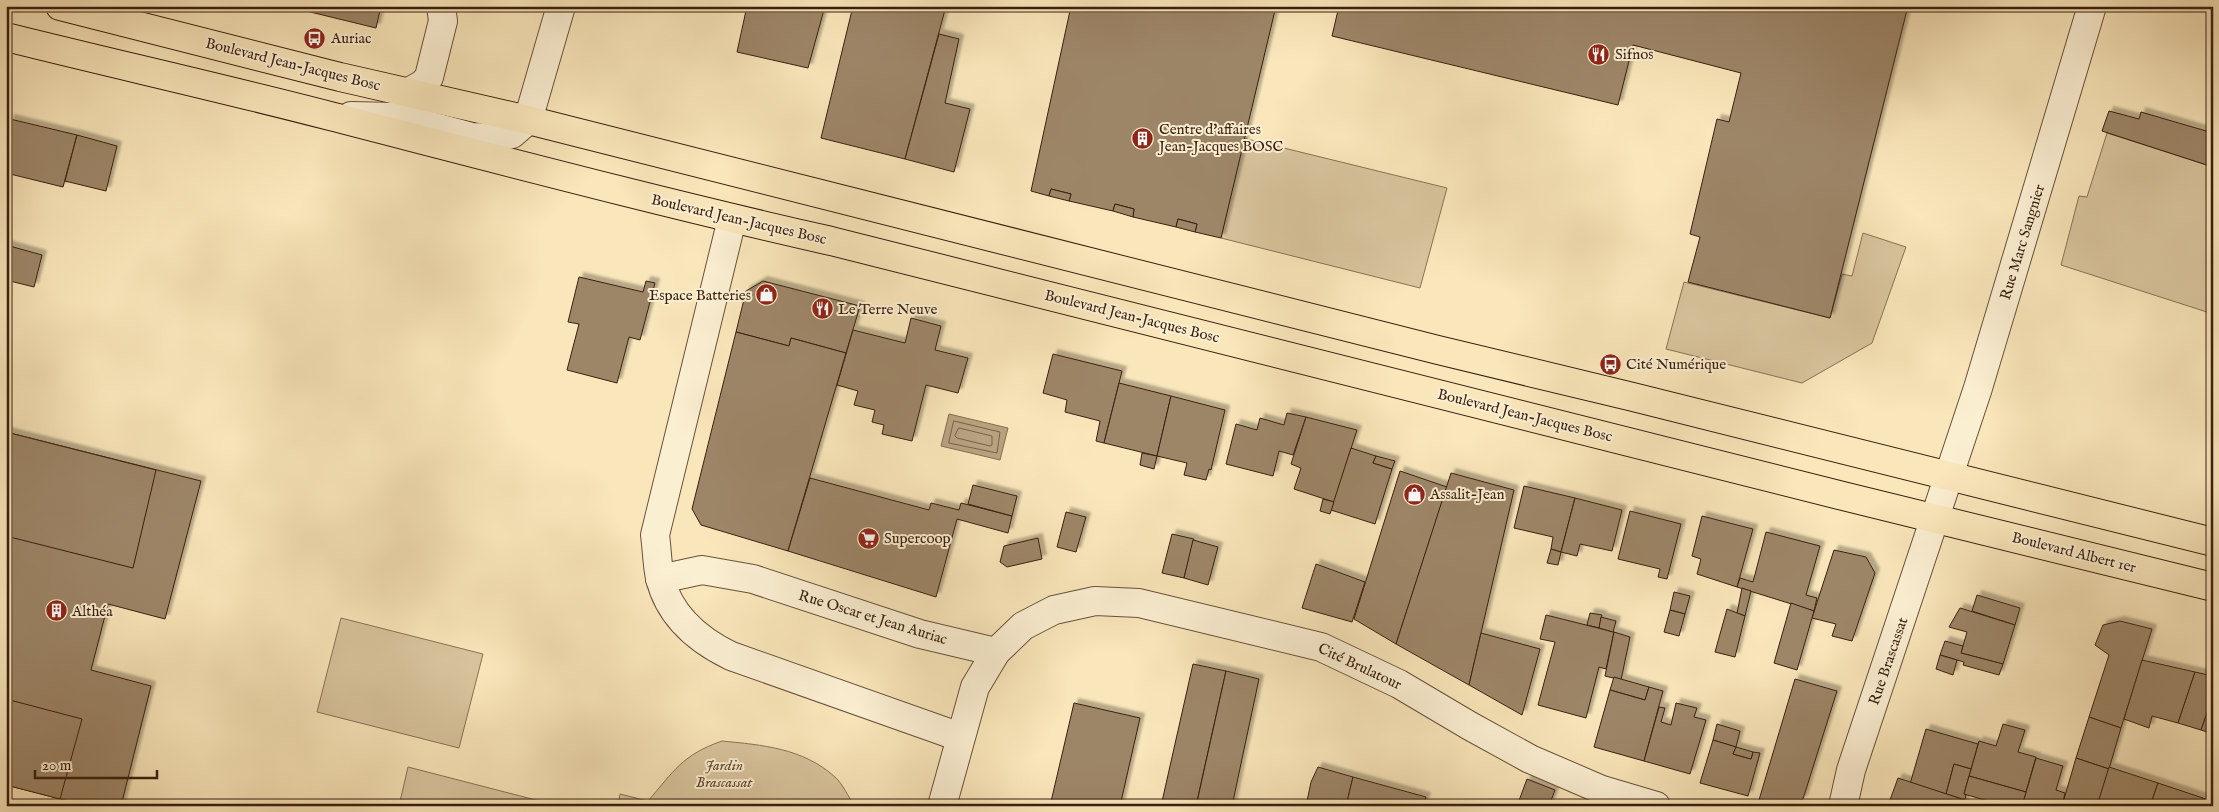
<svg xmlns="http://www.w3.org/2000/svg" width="2219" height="812" font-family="'IM FELL English',serif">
	<defs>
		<filter id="shadow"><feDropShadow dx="4.5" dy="-4.5" stdDeviation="1" flood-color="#0004"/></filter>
	</defs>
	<rect width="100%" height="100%" fill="#f9e6ba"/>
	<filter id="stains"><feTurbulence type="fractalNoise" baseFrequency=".004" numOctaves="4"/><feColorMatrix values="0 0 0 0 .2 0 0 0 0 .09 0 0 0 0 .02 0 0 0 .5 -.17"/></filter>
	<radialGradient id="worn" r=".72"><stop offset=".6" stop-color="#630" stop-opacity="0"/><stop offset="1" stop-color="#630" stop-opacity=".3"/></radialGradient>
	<!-- green -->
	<g fill="#d8c49d" stroke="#887256">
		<path d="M2107,133l106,34v147l-152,-49 18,-69 8,1z"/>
		<path d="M1243,138l204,50 -27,100 -199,-50z"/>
		<path d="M1863,233l43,14 -34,96 -70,40 -136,-34 18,-67 146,36 12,-44 10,2z"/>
		<path d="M341,618l142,36 -24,94 -142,-36z"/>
		<path d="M722,741c40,4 81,7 113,36 8,7 13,20 20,29h-237l2,-12 28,7c26,-30 34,-46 74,-60z"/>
		<path d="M408,767l151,39h-160z"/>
	</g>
	<!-- water -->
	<path fill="#b8a280" stroke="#856e53" d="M949,414l59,14 -8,32 -59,-14z"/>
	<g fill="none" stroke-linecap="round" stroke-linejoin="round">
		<!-- shore -->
		<g stroke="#786048" stroke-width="1">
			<path d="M954,421l46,11 -3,21 -48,-10z"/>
			<path d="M959,428l33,8v9l-2,1 -33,-8 -2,-2z"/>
		</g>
	</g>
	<!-- building -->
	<g fill="#9d8668" stroke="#391f0f" filter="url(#shadow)">
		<path d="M303,6h78l-5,22 -74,-18z"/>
		<path d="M747,6h78l-17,62 -71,-16z"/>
		<path d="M853,6h93l-41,153 -84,-21z"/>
		<path d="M1071,6h205l-55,232 -26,-6 2,-8 -19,-5 -2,8 -43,-10 1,-8 -19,-5 -2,7 -44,-10 2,-7 -20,-5 -2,7 -18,-5z"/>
		<path d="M1339,6h569l-78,312 -142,-36 12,-45 -10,-3 27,-115 12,3 12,-49 -108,-28 -15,60 -286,-69z"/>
		<path d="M939,34l20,5 -14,64 25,6 -16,63 -49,-13z"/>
		<path d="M2109,111l30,8 2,-7 72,21v34l-111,-36z"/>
		<path d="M10,119l67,16 -14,52 -57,-14v-38z"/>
		<path d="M77,135l40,11 -11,45 -41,-10z"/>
		<path d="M1051,189l20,5 -2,7 -20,-5z"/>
		<path d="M1115,204l19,5 -1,8 -20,-6z"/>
		<path d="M1178,219l19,5 -2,8 -19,-5z"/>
		<path d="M6,245l36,10 -8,32 -28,-7z"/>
		<path d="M579,277l64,15 3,-11 9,2 -15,57 -11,-3 -12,46 -50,-13 12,-46 -11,-2z"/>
		<path d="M763,281l97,25 -14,47 -55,-15 -2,8 -53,-14 10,-41z"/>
		<path d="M911,318l30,8 -6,24 33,8 -10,35 -32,-8 -14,56 -30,-7 2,-9 -12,-3 3,-12 -21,-5 4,-14 -21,-6 16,-55 52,13z"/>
		<path d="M736,332l53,14 2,-8 55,15 -58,198 -87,-26 -9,-16z"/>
		<path d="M1053,354l69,17 -18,72 -8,-2 4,-20 -35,-9 2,-12 -24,-7z"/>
		<path d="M1119,383l52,13 -14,60 -53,-13z"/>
		<path d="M1171,396l54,14 -14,60 -2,-1 -3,11 -22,-5 3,-12 -30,-7z"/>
		<path d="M1287,413l19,4 -13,38 -14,-4 -6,25 -47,-12 10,-40 21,6 3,-12 24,7z"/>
		<path d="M1306,417l51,13 -23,72 -40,-13 7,-21 -10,-4z"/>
		<path d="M6,432l195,49 -36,138 -57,-15 -17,66 60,16 -30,120h-33l-82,-21z"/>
		<path d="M6,432l150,38 -23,98 -127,-32z"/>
		<path d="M1351,448l25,8 -3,7 19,6 -17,55 -44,-14z"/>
		<path d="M1142,453l15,3 -3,13 -14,-4z"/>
		<path d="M1376,456l19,5 -3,8 -19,-6z"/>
		<path d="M1400,471l47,16 -51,157 -42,-25z"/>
		<path d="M1451,473l63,17 -45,195 -73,-41z"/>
		<path d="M810,478l119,32 2,-7 28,7 2,-7 51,13 -4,17 -51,-14 -21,78 -148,-46z"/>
		<path d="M973,485l44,11 -5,20 -44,-12z"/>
		<path d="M1524,486l51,12 -14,54 -10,-3 2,-12 -39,-9z"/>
		<path d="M1575,498l47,12 -10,41 -32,-7 -3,12 -16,-4z"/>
		<path d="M1323,499l11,3 -4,12 -10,-3z"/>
		<path d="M1630,511l51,13 -14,55 -9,-2 2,-8 -42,-10z"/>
		<path d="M1066,512l20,5 -10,35 -19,-5z"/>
		<path d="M1702,516l51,13 -16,58 -40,-13 4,-15 -9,-3z"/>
		<path d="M1766,532l54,14 -14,49 11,3 -3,13 -77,-24 3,-9 13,4z"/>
		<path d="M1172,534l22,5 -10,39 -22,-5z"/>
		<path d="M1038,538l4,21 -35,8 -7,-5 4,-16z"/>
		<path d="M1193,540l25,7 -10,38 -24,-7z"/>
		<path d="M1551,549l10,3 -3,13 -11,-2z"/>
		<path d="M1834,550l32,7 9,16 -23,68 -20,-5 4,-12 -24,-6z"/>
		<path d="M1316,564l49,18 -13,40 -50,-14z"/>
		<path d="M1742,588l9,3 -6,25 -8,-3z"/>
		<path d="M1674,592l16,4 -5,18 -15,-4z"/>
		<path d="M1977,595l43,13 -5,17 -43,-14z"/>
		<path d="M1791,603l23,8 -17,59 -23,-7z"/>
		<path d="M1960,608l55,17 -12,39 -42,-11 6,-21 -18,-5z"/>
		<path d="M1727,609l18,7 -10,41 -20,-5z"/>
		<path d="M1670,610l15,4 -6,22 -15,-4z"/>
		<path d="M1590,613l12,2 -3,13 -12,-3z"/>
		<path d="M1546,615l68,17 -8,37 -7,-2 -13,51 -48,-13 17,-63 -15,-3z"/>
		<path d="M1601,617l15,4 -3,11 -14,-4z"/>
		<path d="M2120,621l32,8 -31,99 -32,-11 20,-62 -14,-10 8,-20z"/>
		<path d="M1614,632l16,5 -9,43 -16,-4z"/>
		<path d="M1481,633l59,16 -18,66 -53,-30z"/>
		<path d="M1945,641l18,5 -2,7 42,11 -4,11 -36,-10 1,-3 -24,-7z"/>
		<path d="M1940,655l17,5 -4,15 -17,-6z"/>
		<path d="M2142,660l53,12 -17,51 -26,-7 -3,12 -25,-9z"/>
		<path d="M1193,664l33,7 -30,135h-35z"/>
		<path d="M1226,671l33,8 -27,127h-19l-16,-4z"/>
		<path d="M2195,672l18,4v20l-12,34 -23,-7z"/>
		<path d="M1614,677l35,10 -4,13 -35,-10z"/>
		<path d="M1795,679l42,12 -34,108 -13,7h-10l-21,-6z"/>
		<path d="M1649,687l14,4 -19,70 -50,-14 16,-57 35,10z"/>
		<path d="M2213,696v38l-12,-4z"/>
		<path d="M6,699l76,20 -22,80 -54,-14z"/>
		<path d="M1074,703l66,15 -20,88h-70z"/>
		<path d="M1676,703l21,5 -3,9 12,3 -16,54 -46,-13 15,-54 6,1 -4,14 10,3z"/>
		<path d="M2089,717l32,11 -12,41 -33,-11z"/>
		<path d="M1717,724l23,7 -4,16 -23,-7z"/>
		<path d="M2003,724l22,6 -7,22 18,5 -10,35 -57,-16 10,-35 17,5z"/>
		<path d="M1926,729l52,15 -7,25 -17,-5 -8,30 -36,-10z"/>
		<path d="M1713,740l23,7 -3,7 18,5 2,-7 7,1 -12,43 -48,-13z"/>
		<path d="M1736,747l17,5 -2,7 -18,-5z"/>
		<path d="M2036,758l27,8 -7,24 9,3 -3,13h-40z"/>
		<path d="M2076,758l33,11 -12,37h-35z"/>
		<path d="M1954,764l17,5 -7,25h2l-1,6 -19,-6z"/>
		<path d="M1318,767l35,10 -7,29h-40l5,-24z"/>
		<path d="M2109,767l49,16 -8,23h-53z"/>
		<path d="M1969,776l57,16 -4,14h-17l-41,-12z"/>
		<path d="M1353,777l73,20 -3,9h-77z"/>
		<path d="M1898,778l67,22 -1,6h-74v-6z"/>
		<path d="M1527,779l28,11 -6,16h-32z"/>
		<path d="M2158,783l45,15 -3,8h-50z"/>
		<path d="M2203,798l10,4v4h-13z"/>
	</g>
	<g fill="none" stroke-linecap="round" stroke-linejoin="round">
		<defs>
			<g id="minor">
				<path d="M409,92l14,-8 6,-7 14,-56 -2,-15"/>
				<path d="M351,116l46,1 75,20 22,1 18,-4 16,-14 33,-114"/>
				<path d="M732,219l-77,316c2,14 2,29 5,43 9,37 38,62 71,78l229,81"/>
				<path d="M660,579l42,-9 51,9 167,55 76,18"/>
				<path d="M942,806l33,-119 21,-35 27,-26 31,-16 41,-9 44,2 182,44 78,37 71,42 60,33 72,31 54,16"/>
				<path d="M1843,806l8,-36 127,-382 114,-382"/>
			</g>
			<g id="primary">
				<path d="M60,6l280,71 188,43 910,230 195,47 580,145"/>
				<path d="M6,37c108,27 216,51 324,79 167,43 333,87 501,125l1016,256 366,90"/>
			</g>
		</defs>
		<!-- minor casing -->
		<use href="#minor" stroke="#69513a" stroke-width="30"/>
		<!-- primary casing -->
		<use href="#primary" stroke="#391f0f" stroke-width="30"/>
		<!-- minor -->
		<use href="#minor" stroke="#fbefd2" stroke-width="28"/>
		<!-- primary -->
		<use href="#primary" stroke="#f9e6ba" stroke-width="28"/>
	</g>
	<!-- icons -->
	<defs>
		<symbol id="bus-disc" viewBox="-11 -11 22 22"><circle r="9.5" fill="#8f2418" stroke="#fbefd2"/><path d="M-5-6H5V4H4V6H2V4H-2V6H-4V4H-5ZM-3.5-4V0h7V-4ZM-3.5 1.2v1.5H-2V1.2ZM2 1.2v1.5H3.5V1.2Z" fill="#fff"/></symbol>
		<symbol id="restaurant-disc" viewBox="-11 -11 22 22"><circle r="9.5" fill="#8f2418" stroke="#fbefd2"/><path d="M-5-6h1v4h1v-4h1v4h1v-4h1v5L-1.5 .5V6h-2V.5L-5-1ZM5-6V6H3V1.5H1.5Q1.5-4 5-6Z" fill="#fff"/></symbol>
		<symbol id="building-disc" viewBox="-11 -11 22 22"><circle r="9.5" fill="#8f2418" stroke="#fbefd2"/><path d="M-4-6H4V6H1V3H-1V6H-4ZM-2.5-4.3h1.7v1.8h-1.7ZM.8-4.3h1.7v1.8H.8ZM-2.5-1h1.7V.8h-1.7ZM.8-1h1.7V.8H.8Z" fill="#fff"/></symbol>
		<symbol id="shop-disc" viewBox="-11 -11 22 22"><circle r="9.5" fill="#8f2418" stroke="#fbefd2"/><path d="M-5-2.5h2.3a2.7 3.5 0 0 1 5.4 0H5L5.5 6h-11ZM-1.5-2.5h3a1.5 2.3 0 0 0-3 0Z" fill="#fff"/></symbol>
		<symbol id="supermarket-disc" viewBox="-11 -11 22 22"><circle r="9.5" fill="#8f2418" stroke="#fbefd2"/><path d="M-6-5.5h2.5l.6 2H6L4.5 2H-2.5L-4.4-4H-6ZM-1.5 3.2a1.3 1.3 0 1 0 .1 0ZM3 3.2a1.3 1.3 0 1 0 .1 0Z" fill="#fff"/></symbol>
	</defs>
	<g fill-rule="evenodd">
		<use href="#bus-disc" x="302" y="26" width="25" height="25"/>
		<use href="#restaurant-disc" x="1586" y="42" width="25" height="25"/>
		<use href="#building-disc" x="1130" y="126" width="25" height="25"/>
		<use href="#shop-disc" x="754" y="282" width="25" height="25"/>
		<use href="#restaurant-disc" x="810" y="296" width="25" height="25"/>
		<use href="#bus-disc" x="1598" y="352" width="25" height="25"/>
		<use href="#shop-disc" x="1402" y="482" width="25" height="25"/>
		<use href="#supermarket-disc" x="856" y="526" width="25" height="25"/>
		<use href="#building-disc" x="44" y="598" width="25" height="25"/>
	</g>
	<g text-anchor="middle" stroke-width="4" stroke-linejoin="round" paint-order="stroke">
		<!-- poi labels -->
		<g font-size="15" fill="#391f0f" stroke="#fbefd2" text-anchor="start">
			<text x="331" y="43">Auriac</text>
			<text x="1615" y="59">Sifnos</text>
			<text x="1159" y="134">Centre d'affaires<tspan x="1159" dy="17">Jean-Jacques BOSC</tspan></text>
			<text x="751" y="300" text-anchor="end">Espace Batteries</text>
			<text x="838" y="314">Le Terre Neuve</text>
			<text x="1626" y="369">Cité Numérique</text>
			<text x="1430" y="499">Assalit-Jean</text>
			<text x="884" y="543">Supercoop</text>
			<text x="72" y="616">Althéa</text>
		</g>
		<!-- street labels -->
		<g font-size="15" fill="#391f0f" stroke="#fbefd2">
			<text transform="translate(293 64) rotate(14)" y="5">Boulevard Jean-Jacques Bosc</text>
			<text transform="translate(739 219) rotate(13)" y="5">Boulevard Jean-Jacques Bosc</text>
			<text transform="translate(2022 242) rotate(-73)" y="5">Rue Marc Sangnier</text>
			<text transform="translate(1132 316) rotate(14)" y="5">Boulevard Jean-Jacques Bosc</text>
			<text transform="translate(1525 415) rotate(14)" y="5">Boulevard Jean-Jacques Bosc</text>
			<text transform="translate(2074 552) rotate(14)" y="5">Boulevard Albert 1er</text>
			<text transform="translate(873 617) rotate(17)" y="5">Rue Oscar et Jean Auriac</text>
			<text transform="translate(1888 661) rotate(-71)" y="5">Rue Brascassat</text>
			<text transform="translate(1360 666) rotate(25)" y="5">Cité Brulatour</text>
		</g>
		<!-- park labels -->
		<g font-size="15" font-style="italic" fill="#614832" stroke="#fbefd2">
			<text x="724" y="770">Jardin<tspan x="724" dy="17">Brascassat</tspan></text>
		</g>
	</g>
	<!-- margin -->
	<rect width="2219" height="812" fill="none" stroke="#f9e6ba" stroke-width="25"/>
	<rect x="8" y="8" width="2204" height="797" fill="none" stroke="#391f0f" stroke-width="2.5"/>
	<rect x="12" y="12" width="2194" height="787" fill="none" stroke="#391f0f"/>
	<!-- scale -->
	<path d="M35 770v8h122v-8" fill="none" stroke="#391f0f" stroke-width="2.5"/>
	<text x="42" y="770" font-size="15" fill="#391f0f" stroke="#fbefd2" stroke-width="4" paint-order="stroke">20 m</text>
	<rect width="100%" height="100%" filter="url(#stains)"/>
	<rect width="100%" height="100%" fill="url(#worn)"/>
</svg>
